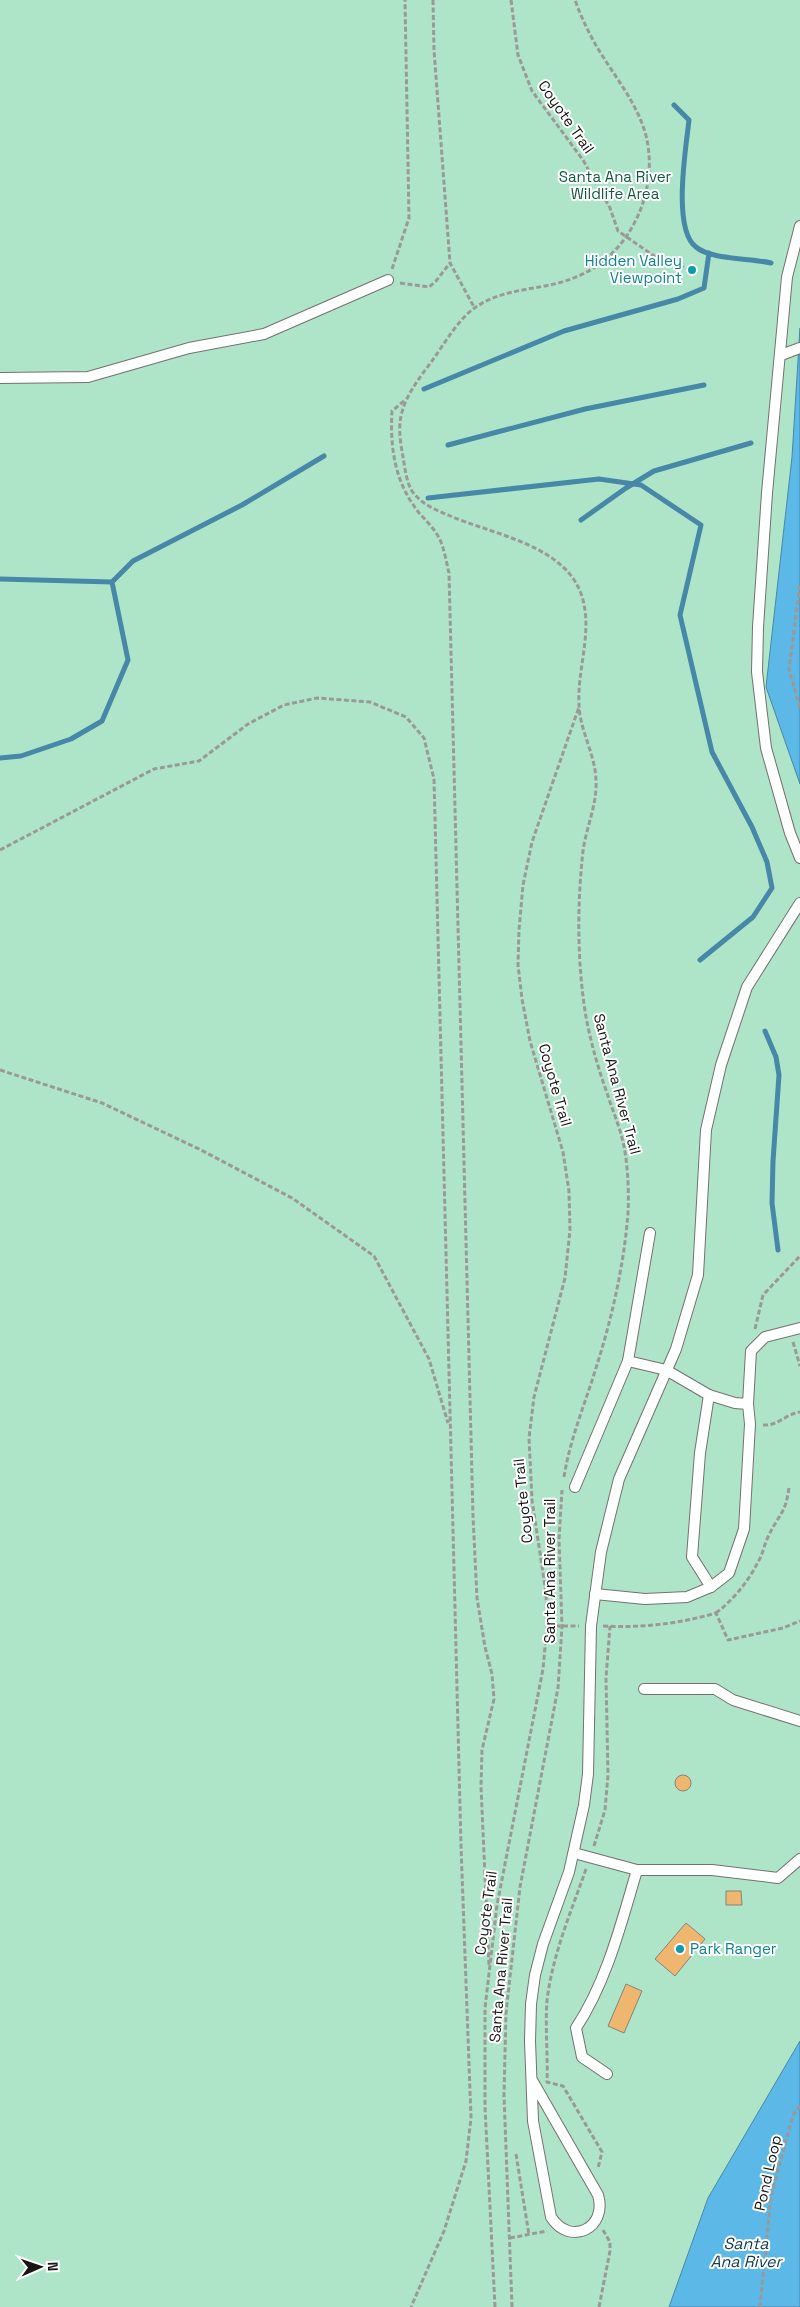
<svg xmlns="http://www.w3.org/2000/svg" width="800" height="2307" font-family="'Space Grotesk',sans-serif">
	<rect width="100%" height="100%" fill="#fefbf7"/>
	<!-- green -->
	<rect fill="#aee5c8" x="0" y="0" width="800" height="2307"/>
	<!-- water -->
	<g fill="#5bb8e7" stroke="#4787a8">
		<path d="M800,328v456l-34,-97 26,-230z"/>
		<path d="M800,2041v266h-131l39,-109z"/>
	</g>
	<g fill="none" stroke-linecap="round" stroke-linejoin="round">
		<!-- stream -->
		<g stroke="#4787a8" stroke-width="5">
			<path d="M674,105l15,15c-3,28 -17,109 7,127 15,13 55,11 75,16"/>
			<path d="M424,389l140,-58 114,-32 26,-11 5,-35"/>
			<path d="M448,445l137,-36 119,-24"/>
			<path d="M428,498l171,-19 42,6 60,40 -21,90 32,137 40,75 15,35 5,26 -19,29 -53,43"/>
			<path d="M581,520l45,-32 28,-17 97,-28"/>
			<path d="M0,579l112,3 21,-21 109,-56 82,-49"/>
			<path d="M0,758l21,-2 50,-17 31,-18 26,-61 -16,-78"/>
			<path d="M765,1031l11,26 3,18 -6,86 -1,42 6,47"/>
		</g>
	</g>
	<!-- building -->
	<g fill="#eeb66e" stroke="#85837f">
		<circle cx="683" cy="1783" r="8"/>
		<path d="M726,1891h15l1,14h-16z"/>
		<path d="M686,1923l19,16 -30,37 -20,-17z"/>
		<path d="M626,1984l16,7 -18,42 -16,-7z"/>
	</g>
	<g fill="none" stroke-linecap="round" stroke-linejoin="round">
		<defs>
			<g id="lane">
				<path d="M800,226l-13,51 -20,216 -9,134 -1,45 9,76 24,85 10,25"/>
				<path d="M781,355l19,-7"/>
				<path d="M0,378l88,-1 101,-29 75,-14 124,-54"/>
				<path d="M650,1233l-22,128 38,9 43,25 26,8 13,1 3,-53 14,-14 35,-9"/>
				<path d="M709,1395l-9,58 -8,104 19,30"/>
				<path d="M575,1487l53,-126"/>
				<path d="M595,1594l50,5 42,-2 24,-10 18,-14 15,-44 6,-105 -2,-20"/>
				<path d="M644,1689h71l18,11 67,21"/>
				<path d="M574,1853l63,17h75l66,8 22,-19"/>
				<path d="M607,2074l-25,-17 -6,-29c31,-47 45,-104 61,-158"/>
				<path d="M532,2080l66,115c10,33 -28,52 -47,22l-18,-96 -3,-80 1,-37 4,-29 8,-31 26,-72 15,-67 4,-31 3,-148 10,-74 18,-73 57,-130 22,-74 8,-145 15,-65 26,-78 53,-84"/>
			</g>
		</defs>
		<!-- lane casing -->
		<use href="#lane" stroke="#74716e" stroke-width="12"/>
		<!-- path -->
		<g stroke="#9b9996" stroke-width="3" stroke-dasharray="5 2.5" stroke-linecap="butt">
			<path d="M433,0l1,50 16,213"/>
			<path d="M511,0l7,55 14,36 51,69 27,48 8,23 39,27 31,11"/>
			<path d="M392,269l17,-51 -4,-218"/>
			<path d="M400,283l29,4 7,-6 14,-18 24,44"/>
			<path d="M404,401l-12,10c-2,33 2,67 22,95 7,11 18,19 24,30 6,10 8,25 11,37l24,943 4,82 8,49 7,27 2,25 -12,51 -1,37 8,178"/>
			<path d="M800,585l-11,84 11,39"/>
			<path d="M0,850l154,-81 45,-8 49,-37 36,-19 33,-7 53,4 36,15 18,21 10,41 27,1067 10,272 -5,43 -22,70 -33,76"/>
			<path d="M0,1070l102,33 99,47 91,48 82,58 55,103 19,64"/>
			<path d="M755,1329l8,-34 37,-39"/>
			<path d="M793,1342l7,24"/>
			<path d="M763,1425c16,1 22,-11 37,-13"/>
			<path d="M564,1477c6,-38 21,-73 32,-109 16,-50 28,-103 32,-155 1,-20 0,-42 -3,-61 -3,-20 -12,-40 -18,-59 -9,-25 -16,-50 -21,-76 -9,-54 -9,-112 -3,-166 3,-23 14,-46 13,-69 0,-27 -16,-50 -17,-77 -2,-34 13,-71 4,-105 -14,-55 -90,-65 -135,-85 -13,-5 -28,-12 -36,-24 -6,-10 -7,-23 -9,-34 -2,-11 -4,-23 -3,-35 3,-24 18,-42 32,-61 13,-18 26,-42 44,-54 31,-21 68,-16 100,-30 53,-21 82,-83 71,-137 -8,-37 -36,-67 -54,-100 -7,-13 -13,-26 -18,-40"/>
			<path d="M716,1613c17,-13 32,-31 42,-51 5,-8 6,-17 10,-25 10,-22 18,-23 21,-50"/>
			<path d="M548,1626h31"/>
			<path d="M603,1626c39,2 75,-2 113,-13l12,27 55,-12 17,-7"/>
			<path d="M594,1846l11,-36 3,-35 -2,-97 4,-52"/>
			<path d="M586,1869c-15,43 -34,87 -39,132 -2,27 1,54 0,81l16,4 39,66 -4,16"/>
			<path d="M516,2154l13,81"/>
			<path d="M510,2238l37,-7"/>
			<path d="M495,2307l-10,-200v-99l12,-103 46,-236 4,-43 -1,-33 -14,-93 -3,-62 5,-41 31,-119 5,-48 -1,-39 -6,-39 -33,-111 -8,-42 -4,-34 1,-35 4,-45 9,-43 47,-135"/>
			<path d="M512,2307l-8,-212 2,-82 14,-126 38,-199 4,-62 -3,-87 3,-49"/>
			<path d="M599,2307l11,-56v-9l-7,-12"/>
			<path d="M760,2307l11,-111 22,-81 7,-9"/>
		</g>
		<!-- lane -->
		<use href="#lane" stroke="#fff" stroke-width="10"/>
	</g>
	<!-- markers -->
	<g fill="#0f9aa8" stroke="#fff" stroke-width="2">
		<circle cx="692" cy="270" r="5"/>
		<circle cx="680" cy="1949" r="5"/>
	</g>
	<g text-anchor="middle" stroke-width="4" stroke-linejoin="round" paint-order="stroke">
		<!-- street labels -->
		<g font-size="15" fill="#171514" stroke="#fff">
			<text transform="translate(566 117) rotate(55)" y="5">Coyote Trail</text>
			<text transform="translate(617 1084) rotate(75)" y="5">Santa Ana River Trail</text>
			<text transform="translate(555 1085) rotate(74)" y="5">Coyote Trail</text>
			<text transform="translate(523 1501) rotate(-96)" y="5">Coyote Trail</text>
			<text transform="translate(550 1571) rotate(-90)" y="5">Santa Ana River Trail</text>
			<text transform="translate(486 1913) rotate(-82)" y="5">Coyote Trail</text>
			<text transform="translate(501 1970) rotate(-85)" y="5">Santa Ana River Trail</text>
			<text transform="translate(768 2173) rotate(-77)" y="5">Pond Loop</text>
		</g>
		<!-- park labels -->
		<g font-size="15" fill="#125b3e" stroke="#fff">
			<text x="615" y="182">Santa Ana River<tspan x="615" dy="17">Wildlife Area</tspan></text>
		</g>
		<!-- culture labels -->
		<g font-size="15" fill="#0d838f" stroke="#fff" text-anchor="end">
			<text x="682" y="266">Hidden Valley<tspan x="682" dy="17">Viewpoint</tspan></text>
			<text x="690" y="1954" text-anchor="start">Park Ranger</text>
		</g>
		<!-- water labels -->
		<g font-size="16" font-style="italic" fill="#123b4f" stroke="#fff">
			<text x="746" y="2249">Santa<tspan x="746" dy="18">Ana River</tspan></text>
		</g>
	</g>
	<!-- north arrow -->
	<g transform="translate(40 2267) rotate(88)" stroke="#ffffff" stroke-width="4" paint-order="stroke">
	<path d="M0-4L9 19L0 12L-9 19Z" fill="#171514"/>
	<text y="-8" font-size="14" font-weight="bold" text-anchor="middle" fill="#171514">N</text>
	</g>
</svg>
